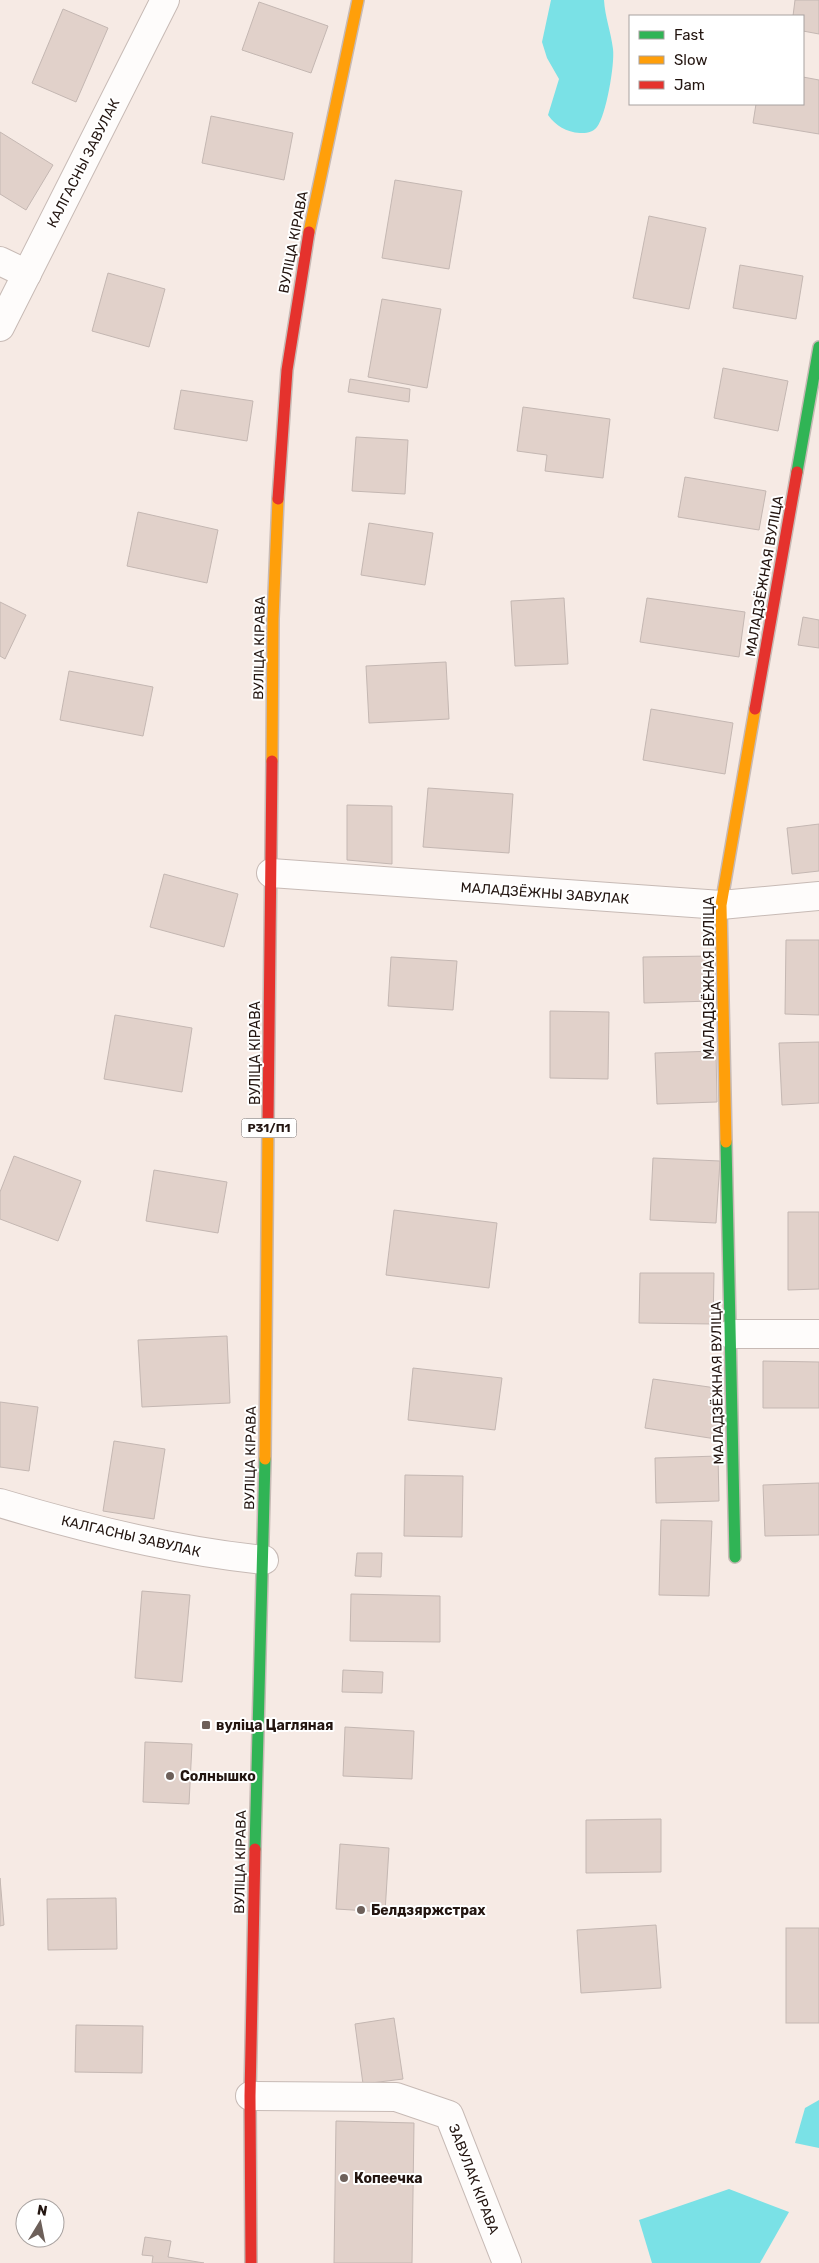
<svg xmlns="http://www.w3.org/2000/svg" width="819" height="2263" font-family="Rubik,sans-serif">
	<rect width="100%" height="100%" fill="#f6eae4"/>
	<!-- water -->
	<g fill="#7ae1e6">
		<path d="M551,0h53c1,17 7,32 9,49 2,15 -7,67 -16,78 -5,6 -11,6 -17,6 -14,-1 -24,-7 -32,-18l11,-36 -12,-21 -5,-16z"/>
		<path d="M819,2100v48l-24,-5 10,-35z"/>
		<path d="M729,2189l60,23 -29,51h-108l-13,-43z"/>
	</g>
	<!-- building -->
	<g fill="#e1d1ca" stroke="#c4b7b2">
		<path d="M795,0h24v34l-16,-3v-15h-10z"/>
		<path d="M259,2l69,24 -17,47 -69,-23z"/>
		<path d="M63,9l45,19 -32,74 -44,-19z"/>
		<path d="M803,77l16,3v54l-66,-11 3,-19h47z"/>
		<path d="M211,116l82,17 -9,47 -82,-17z"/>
		<path d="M0,132l53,33 -27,45 -26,-16z"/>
		<path d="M395,180l67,11 -13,78 -67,-11z"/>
		<path d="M649,216l57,12 -17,81 -56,-11z"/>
		<path d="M740,265l63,11 -7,43 -63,-11z"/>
		<path d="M108,273l57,16 -16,58 -57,-16z"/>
		<path d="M382,299l59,10 -14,79 -59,-11z"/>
		<path d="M723,368l65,13 -10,50 -64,-13z"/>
		<path d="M350,379l60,10 -1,13 -61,-10z"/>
		<path d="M181,390l72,11 -6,40 -73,-12z"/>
		<path d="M523,407l87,12 -7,59 -58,-7 2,-16 -30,-4z"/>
		<path d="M356,437l52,3 -3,54 -53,-3z"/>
		<path d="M685,477l81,14 -7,39 -81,-13z"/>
		<path d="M138,512l80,18 -11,53 -80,-17z"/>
		<path d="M369,523l64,10 -8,52 -64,-10z"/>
		<path d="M564,598l4,66 -53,2 -4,-65z"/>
		<path d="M647,598l98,14 -6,45 -99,-15z"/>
		<path d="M0,602l26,13 -21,44 -5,-3z"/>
		<path d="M803,617l16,3v28l-21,-3z"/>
		<path d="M446,662l3,57 -80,4 -3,-57z"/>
		<path d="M69,671l84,16 -10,49 -83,-16z"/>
		<path d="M651,709l82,14 -8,51 -82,-14z"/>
		<path d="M428,788l85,6 -4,59 -86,-6z"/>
		<path d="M347,805l45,1v58l-45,-4z"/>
		<path d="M819,824v47l-27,3 -5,-46z"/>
		<path d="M164,874l74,20 -14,53 -74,-20z"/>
		<path d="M786,940h33v75l-34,-1z"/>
		<path d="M711,956l1,45 -68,2 -1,-46z"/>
		<path d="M391,957l66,4 -4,49 -65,-4z"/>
		<path d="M550,1011l59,1 -1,67 -58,-1z"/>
		<path d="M115,1015l77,13 -10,64 -78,-13z"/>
		<path d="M819,1042v61l-37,2 -3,-62z"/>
		<path d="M716,1051l1,51 -60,2 -2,-51z"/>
		<path d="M14,1156l67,25 -23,60 -58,-22v-27z"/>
		<path d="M653,1158l67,3 -4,62 -66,-3z"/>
		<path d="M154,1170l73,12 -9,51 -72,-12z"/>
		<path d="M394,1210l103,13 -8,65 -103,-13z"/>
		<path d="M788,1212h31v77l-31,1z"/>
		<path d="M640,1273h74l-1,51 -74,-1z"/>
		<path d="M227,1336l3,67 -88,4 -4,-67z"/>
		<path d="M763,1361l56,1v46h-56z"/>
		<path d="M413,1368l89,10 -7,52 -87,-10z"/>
		<path d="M653,1379l70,10 -7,50 -71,-11z"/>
		<path d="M0,1402l38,5 -9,64 -29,-4z"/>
		<path d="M114,1441l51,8 -11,70 -51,-8z"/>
		<path d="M718,1456l1,45 -63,2 -1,-45z"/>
		<path d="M405,1475l58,1 -1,61 -58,-1z"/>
		<path d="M819,1483v52l-54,1 -2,-51z"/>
		<path d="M661,1520l51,1 -3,75 -50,-1z"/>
		<path d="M357,1553h25l-1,24 -26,-1z"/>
		<path d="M142,1591l48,4 -8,87 -47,-4z"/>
		<path d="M351,1594l89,2v46l-90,-1z"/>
		<path d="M343,1670l40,2 -1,21 -40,-1z"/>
		<path d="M345,1727l69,4 -2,48 -69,-3z"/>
		<path d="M145,1742l47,2 -3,60 -46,-2z"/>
		<path d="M661,1819v53l-75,1v-53z"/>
		<path d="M340,1844l49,4 -4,64 -49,-3z"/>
		<path d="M0,1878l4,47 -4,1z"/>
		<path d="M116,1898l1,51 -69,1 -1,-51z"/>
		<path d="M656,1925l5,63 -80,5 -4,-63z"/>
		<rect x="786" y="1928" width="33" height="95"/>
		<path d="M394,2018l9,61 -40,5 -8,-60z"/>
		<path d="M76,2025l67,1 -1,47 -67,-1z"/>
		<path d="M336,2121l78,2 -2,140h-78z"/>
		<path d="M145,2237l26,4 -3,16 36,6h-52l1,-7 -11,-1z"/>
	</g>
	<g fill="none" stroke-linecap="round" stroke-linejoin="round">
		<defs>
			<g id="street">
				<path d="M0,261l27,13"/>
				<path d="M0,327l165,-327"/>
				<path d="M271,873l450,32 98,-9"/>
				<path d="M731,1334h88"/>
				<path d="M0,1503c86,26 175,48 264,57"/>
				<path d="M250,2096l146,1 53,18 58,148"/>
			</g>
			<g id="fast">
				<path d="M797,472l22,-125"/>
				<path d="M726,1142l9,415"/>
				<path d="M255,1849l10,-390"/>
			</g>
			<g id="slow">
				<path d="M309,232l49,-232"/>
				<path d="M272,761l1,-142 5,-120"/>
				<path d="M726,1142l-5,-237 34,-196"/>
				<path d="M265,1459l3,-337"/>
			</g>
			<g id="jam">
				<path d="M278,499l9,-129 22,-138"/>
				<path d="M755,709l42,-237"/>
				<path d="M268,1122l4,-361"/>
				<path d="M251,2263l-1,-167 5,-247"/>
			</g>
		</defs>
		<!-- street casing -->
		<use href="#street" stroke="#c7bab5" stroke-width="30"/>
		<!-- fast casing -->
		<use href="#fast" stroke="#c7bab5" stroke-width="14"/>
		<!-- slow casing -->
		<use href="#slow" stroke="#c7bab5" stroke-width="14"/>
		<!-- jam casing -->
		<use href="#jam" stroke="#c7bab5" stroke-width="14"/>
		<!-- street -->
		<use href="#street" stroke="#fefcfb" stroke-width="28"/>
		<!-- fast -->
		<use href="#fast" stroke="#30b455" stroke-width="11"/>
		<!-- slow -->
		<use href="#slow" stroke="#ff9f0a" stroke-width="11"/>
		<!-- jam -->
		<use href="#jam" stroke="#e5322d" stroke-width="11"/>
	</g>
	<!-- markers -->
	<g fill="#6d605a" stroke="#fff" stroke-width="2">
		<rect x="201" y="1720" width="10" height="10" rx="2.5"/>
		<circle cx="170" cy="1776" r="5"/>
		<circle cx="361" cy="1910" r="5"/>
		<circle cx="344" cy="2178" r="5"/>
	</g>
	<g text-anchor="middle" stroke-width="4" stroke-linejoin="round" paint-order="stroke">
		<!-- shield labels -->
		<rect fill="#fff" stroke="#655b58" stroke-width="1" x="241.5" y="1118.5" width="55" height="19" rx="4"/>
		<g font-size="12" font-weight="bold" fill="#231510">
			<text x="269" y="1132">Р31/П1</text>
		</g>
		<!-- street labels -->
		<g font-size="14" fill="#231510" stroke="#fff">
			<text transform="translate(83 163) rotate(-63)" y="5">КАЛГАСНЫ ЗАВУЛАК</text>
			<text transform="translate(293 242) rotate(-79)" y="5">ВУЛІЦА КІРАВА</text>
			<text transform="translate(764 576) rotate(-80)" y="5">МАЛАДЗЁЖНАЯ ВУЛІЦА</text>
			<text transform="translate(259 648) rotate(-89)" y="5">ВУЛІЦА КІРАВА</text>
			<text transform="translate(545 893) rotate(4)" y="5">МАЛАДЗЁЖНЫ ЗАВУЛАК</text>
			<text transform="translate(709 978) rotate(-90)" y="5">МАЛАДЗЁЖНАЯ ВУЛІЦА</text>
			<text transform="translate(255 1053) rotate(-90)" y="5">ВУЛІЦА КІРАВА</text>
			<text transform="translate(717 1383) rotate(-91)" y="5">МАЛАДЗЁЖНАЯ ВУЛІЦА</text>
			<text transform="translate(250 1458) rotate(-89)" y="5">ВУЛІЦА КІРАВА</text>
			<text transform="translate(131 1536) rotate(13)" y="5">КАЛГАСНЫ ЗАВУЛАК</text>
			<text transform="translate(240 1862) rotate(-89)" y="5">ВУЛІЦА КІРАВА</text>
			<text transform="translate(474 2179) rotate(69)" y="5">ЗАВУЛАК КІРАВА</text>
		</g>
		<!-- poi labels -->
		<g font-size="14" font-weight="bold" fill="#231510" stroke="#fff" text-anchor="start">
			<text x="216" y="1730">вуліца Цагляная</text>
			<text x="180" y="1781">Солнышко</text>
			<text x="371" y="1915">Белдзяржстрах</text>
			<text x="354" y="2183">Копеечка</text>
		</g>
	</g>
	<!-- legend -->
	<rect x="629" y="15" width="175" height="90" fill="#ffffff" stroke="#a7a19f"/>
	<rect x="639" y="31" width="25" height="8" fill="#30b455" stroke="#a7a19f"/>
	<text x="674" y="40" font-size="15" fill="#231510">Fast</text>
	<rect x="639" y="56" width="25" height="8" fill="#ff9f0a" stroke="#a7a19f"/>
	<text x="674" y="65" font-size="15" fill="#231510">Slow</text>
	<rect x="639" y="81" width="25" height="8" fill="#e5322d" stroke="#a7a19f"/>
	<text x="674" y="90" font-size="15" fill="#231510">Jam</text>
	<!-- north arrow -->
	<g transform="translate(40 2223) rotate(10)"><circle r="24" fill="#ffffff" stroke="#a7a19f"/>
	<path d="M0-4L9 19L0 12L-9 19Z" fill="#6d605a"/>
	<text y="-8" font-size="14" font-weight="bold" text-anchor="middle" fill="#231510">N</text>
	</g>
</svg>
